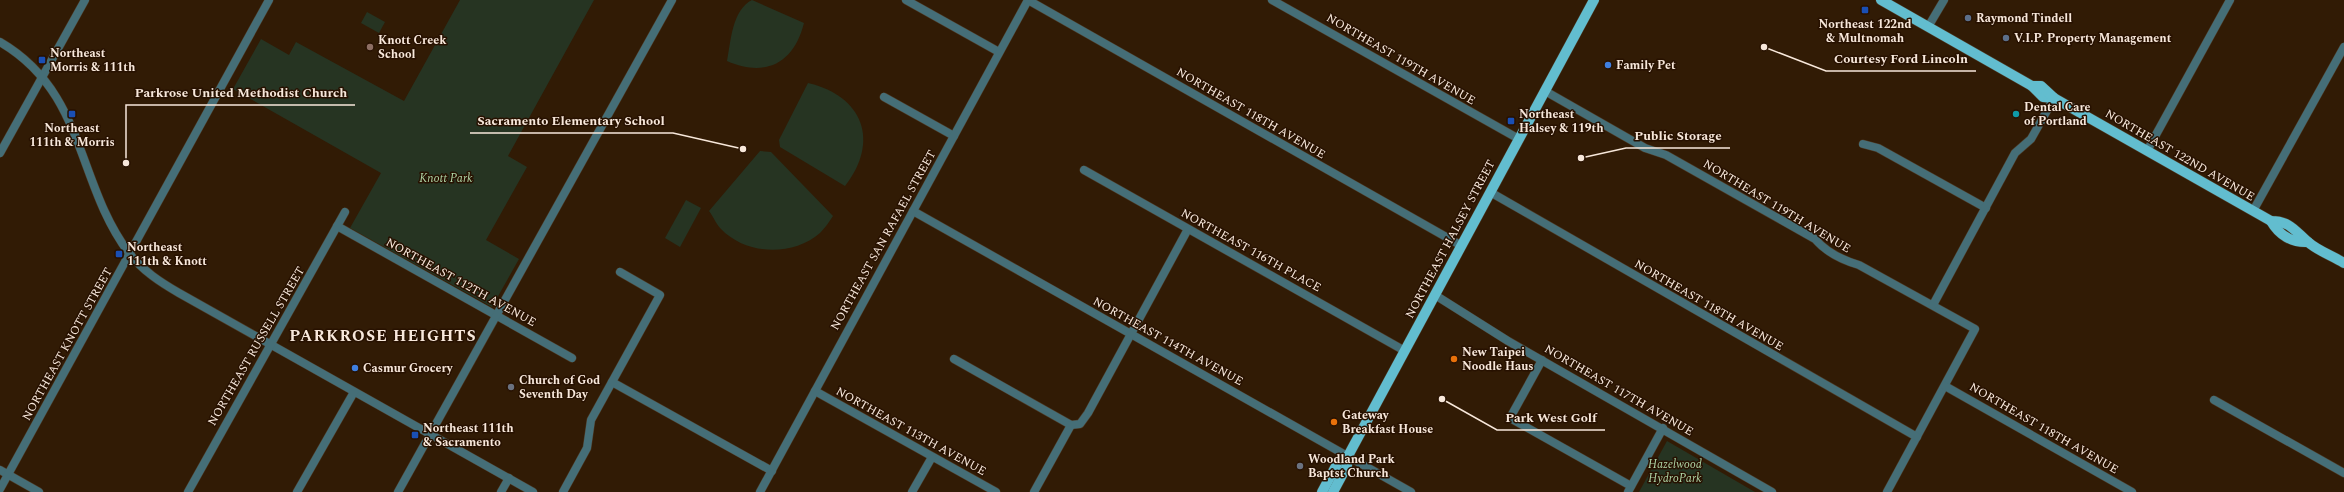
<svg xmlns="http://www.w3.org/2000/svg" width="2344" height="492" font-family="Spectral,serif">
	<rect width="100%" height="100%" fill="#311b05"/>
	<!-- park -->
	<g fill="#263422">
		<path d="M460,0h134l-86,156 19,11 -41,73 33,19 -27,48 -142,-79 31,-55 -148,-84 28,-50 28,16 7,-13 108,59z"/>
		<path d="M752,0l52,23c-10,40 -38,55 -77,38 4,-20 5,-51 25,-61z"/>
		<path d="M367,12l18,10 -6,11 -18,-10z"/>
		<path d="M808,83c55,13 72,58 37,103l-65,-39 -1,-7z"/>
		<path d="M760,151l11,1 62,64c-4,6 -8,12 -13,17 -28,24 -74,22 -99,-4 -5,-5 -8,-13 -12,-18z"/>
		<path d="M686,200l15,8 -21,39 -15,-9z"/>
		<path d="M1667,441l88,51h-116z"/>
	</g>
	<g fill="none" stroke-linecap="round" stroke-linejoin="round">
		<defs>
			<g id="minor">
				<path d="M906,0l93,52"/>
				<path d="M1028,0l434,246"/>
				<path d="M1272,0l247,139"/>
				<path d="M1928,27l16,-27"/>
				<path d="M0,42c86,50 76,141 129,211 14,18 31,29 50,40l354,199"/>
				<path d="M1545,91l100,57 21,7 149,84c11,13 27,21 44,26l116,64 -88,163"/>
				<path d="M884,97l70,39"/>
				<path d="M1863,144l15,4 108,60"/>
				<path d="M2147,151l83,-151"/>
				<path d="M0,153l85,-153"/>
				<path d="M1084,170l321,181"/>
				<path d="M1490,192l427,245"/>
				<path d="M913,211l498,281"/>
				<path d="M2253,211l91,-164"/>
				<path d="M337,226l235,132"/>
				<path d="M1435,295l73,46 264,151"/>
				<path d="M1933,305l82,-152 16,-14 23,-41"/>
				<path d="M954,359l117,66 9,-1 8,-11 100,-184"/>
				<path d="M1542,360l-32,58 121,68"/>
				<path d="M612,382l160,89"/>
				<path d="M1945,386l187,106"/>
				<path d="M815,391l181,101"/>
				<path d="M2214,400l130,73"/>
				<path d="M0,470l39,22"/>
				<path d="M0,489l269,-489"/>
				<path d="M188,492l157,-280"/>
				<path d="M297,492l57,-100"/>
				<path d="M398,492l274,-492"/>
				<path d="M501,492l8,-14"/>
				<path d="M563,492l24,-44 4,-28 69,-125 -40,-23"/>
				<path d="M760,492l268,-492"/>
				<path d="M912,492l20,-35"/>
				<path d="M1034,492l37,-67"/>
				<path d="M1628,492l35,-64"/>
			</g>
			<g id="major">
				<path d="M1881,0l151,86 11,11 11,1"/>
				<path d="M2032,86h9l13,12 217,123c19,0 24,10 37,21 10,9 25,14 36,21"/>
				<path d="M2271,221c8,14 21,22 37,21"/>
				<path d="M1322,492l16,-30 10,-6"/>
				<path d="M1333,492l14,-26 1,-10 246,-456"/>
			</g>
		</defs>
		<!-- minor casing -->
		<use href="#minor" stroke="#4d3823" stroke-width="9"/>
		<!-- major casing -->
		<use href="#major" stroke="#4d3823" stroke-width="11"/>
		<!-- minor -->
		<use href="#minor" stroke="#456e77" stroke-width="8"/>
		<!-- major -->
		<use href="#major" stroke="#62bdcf" stroke-width="10"/>
	</g>
	<!-- markers -->
	<g fill="#1a4fb4" stroke="#271100" stroke-width="1.5">
		<rect x="1861" y="6" width="8" height="8" rx="2"/>
		<rect x="38" y="56" width="8" height="8" rx="2"/>
		<rect x="68" y="110" width="8" height="8" rx="2"/>
		<rect x="1507" y="117" width="8" height="8" rx="2"/>
		<rect x="115" y="250" width="8" height="8" rx="2"/>
		<rect x="411" y="431" width="8" height="8" rx="2"/>
	</g>
	<g fill="#5c6f8a" stroke="#271100" stroke-width="1.5">
		<circle cx="1968" cy="18" r="4"/>
		<circle cx="2006" cy="38" r="4"/>
	</g>
	<circle fill="#8d6e63" stroke="#271100" stroke-width="1.5" cx="370" cy="47" r="4"/>
	<g fill="#3f7fe0" stroke="#271100" stroke-width="1.5">
		<circle cx="1608" cy="65" r="4"/>
		<circle cx="355" cy="368" r="4"/>
	</g>
	<circle fill="#0f9aa8" stroke="#271100" stroke-width="1.5" cx="2016" cy="114" r="4"/>
	<g fill="#e8710a" stroke="#271100" stroke-width="1.5">
		<circle cx="1454" cy="359" r="4"/>
		<circle cx="1334" cy="422" r="4"/>
	</g>
	<g fill="#6b7280" stroke="#271100" stroke-width="1.5">
		<circle cx="511" cy="387" r="4"/>
		<circle cx="1300" cy="466" r="4"/>
	</g>
	<g text-anchor="middle" stroke-width="3" stroke-linejoin="round" paint-order="stroke">
		<!-- poi labels -->
		<g font-size="12" font-weight="bold" fill="#f8e8db" stroke="#271100" text-anchor="start">
			<text x="1976" y="22">Raymond Tindell</text>
			<text x="1865" y="28" text-anchor="middle">Northeast 122nd<tspan x="1865" dy="14">&amp; Multnomah</tspan></text>
			<text x="2014" y="42">V.I.P. Property Management</text>
			<text x="378" y="44">Knott Creek<tspan x="378" dy="14">School</tspan></text>
			<text x="50" y="57">Northeast<tspan x="50" dy="14">Morris &amp; 111th</tspan></text>
			<text x="1616" y="69">Family Pet</text>
			<text x="2024" y="111">Dental Care<tspan x="2024" dy="14">of Portland</tspan></text>
			<text x="1519" y="118">Northeast<tspan x="1519" dy="14">Halsey &amp; 119th</tspan></text>
			<text x="72" y="132" text-anchor="middle">Northeast<tspan x="72" dy="14">111th &amp; Morris</tspan></text>
			<text x="127" y="251">Northeast<tspan x="127" dy="14">111th &amp; Knott</tspan></text>
			<text x="1462" y="356">New Taipei<tspan x="1462" dy="14">Noodle Haus</tspan></text>
			<text x="363" y="372">Casmur Grocery</text>
			<text x="519" y="384">Church of God<tspan x="519" dy="14">Seventh Day</tspan></text>
			<text x="1342" y="419">Gateway<tspan x="1342" dy="14">Breakfast House</tspan></text>
			<text x="423" y="432">Northeast 111th<tspan x="423" dy="14">&amp; Sacramento</tspan></text>
			<text x="1308" y="463">Woodland Park<tspan x="1308" dy="14">Baptst Church</tspan></text>
		</g>
		<!-- street labels -->
		<g font-size="12" fill="#f8e8db" stroke="#271100">
			<text transform="translate(1401 59) rotate(30)" y="4">NORTHEAST 119TH AVENUE</text>
			<text transform="translate(1251 113) rotate(30)" y="4">NORTHEAST 118TH AVENUE</text>
			<text transform="translate(2180 155) rotate(30)" y="4">NORTHEAST 122ND AVENUE</text>
			<text transform="translate(1777 206) rotate(31)" y="4">NORTHEAST 119TH AVENUE</text>
			<text transform="translate(1450 239) rotate(-62)" y="4">NORTHEAST HALSEY STREET</text>
			<text transform="translate(883 240) rotate(-61)" y="4">NORTHEAST SAN RAFAEL STREET</text>
			<text transform="translate(1251 250) rotate(29)" y="4">NORTHEAST 116TH PLACE</text>
			<text transform="translate(461 282) rotate(29)" y="4">NORTHEAST 112TH AVENUE</text>
			<text transform="translate(1709 305) rotate(30)" y="4">NORTHEAST 118TH AVENUE</text>
			<text transform="translate(1168 341) rotate(29)" y="4">NORTHEAST 114TH AVENUE</text>
			<text transform="translate(67 344) rotate(-61)" y="4">NORTHEAST KNOTT STREET</text>
			<text transform="translate(256 346) rotate(-60)" y="4">NORTHEAST RUSSELL STREET</text>
			<text transform="translate(1619 390) rotate(30)" y="4">NORTHEAST 117TH AVENUE</text>
			<text transform="translate(2044 428) rotate(30)" y="4">NORTHEAST 118TH AVENUE</text>
			<text transform="translate(911 431) rotate(29)" y="4">NORTHEAST 113TH AVENUE</text>
		</g>
		<!-- park labels -->
		<g font-size="12" font-style="italic" fill="#aed5a6" stroke="#271100">
			<text x="446" y="182">Knott Park</text>
			<text x="1675" y="468">Hazelwood<tspan x="1675" dy="14">HydroPark</tspan></text>
		</g>
		<!-- district labels -->
		<g font-size="16" font-weight="bold" letter-spacing="1" fill="#f8e8db" stroke="#271100">
			<text x="383" y="341">PARKROSE HEIGHTS</text>
		</g>
	</g>
	<!-- callouts -->
	<path fill="none" stroke="#f8e8db" stroke-width="1.5" d="M1764 47L1826 71H1976M126 163L126 105H355M743 149L673 133H470M1581 158L1626 148H1730M1442 399L1497 430H1605"/>
	<g fill="#f8e8db" stroke="#271100" stroke-width="1.5">
		<circle cx="1764" cy="47" r="4"/>
		<circle cx="126" cy="163" r="4"/>
		<circle cx="743" cy="149" r="4"/>
		<circle cx="1581" cy="158" r="4"/>
		<circle cx="1442" cy="399" r="4"/>
	</g>
	<g font-size="13" text-anchor="middle" font-weight="bold" fill="#f8e8db" stroke="#271100" stroke-width="3" stroke-linejoin="round" paint-order="stroke">
		<text x="1901" y="63">Courtesy Ford Lincoln</text>
		<text x="241" y="97">Parkrose United Methodist Church</text>
		<text x="571" y="125">Sacramento Elementary School</text>
		<text x="1678" y="140">Public Storage</text>
		<text x="1551" y="422">Park West Golf</text>
	</g>
</svg>
